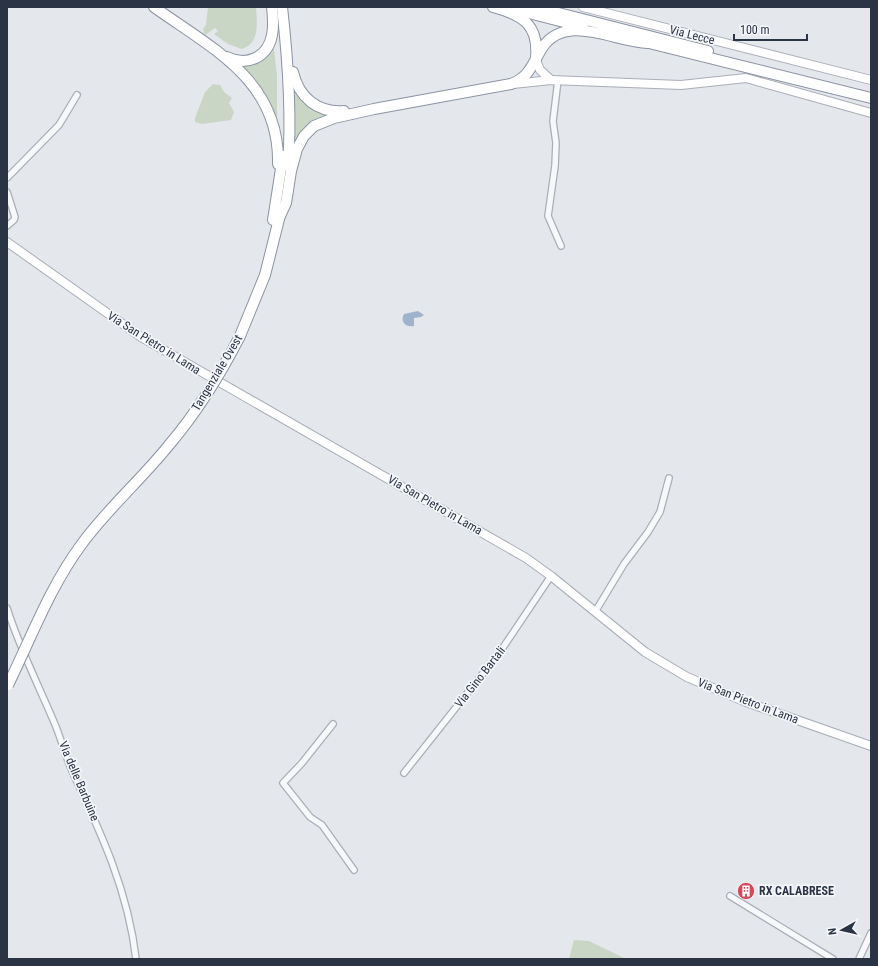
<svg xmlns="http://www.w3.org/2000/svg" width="878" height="966" font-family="'Roboto Condensed',sans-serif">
	<rect width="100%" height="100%" fill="#e4e7ec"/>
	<!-- green -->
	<g fill="#c9d6c5">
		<path d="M208,7h48c1,16 4,36 -14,42l-14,-5 -14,-10 4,-3 -3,-3 -10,7 -2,-6 3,-4z"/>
		<path d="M273,41l4,34v52c-7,-26 -19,-44 -40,-63z"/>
		<path d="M293,83c6,18 19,29 38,32l-7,4 -32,34z"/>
		<path d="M213,84l7,1 4,7 8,6 -3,5 5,9 -3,8 -29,4 -7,-2v-4l10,-26z"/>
		<path d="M574,940l15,1 37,18h-57z"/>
	</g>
	<!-- water -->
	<path fill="#9fb4cc" d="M418,311l6,4 -3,2 -7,1v8c-9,2 -14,-5 -10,-12z"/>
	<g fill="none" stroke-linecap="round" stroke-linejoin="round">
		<defs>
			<g id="street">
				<path d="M558,80l-5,41 3,22 -1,23 -7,50 13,30"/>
				<path d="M7,178l52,-53 18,-30"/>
				<path d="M7,192l8,25 -1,3 -7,6"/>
				<path d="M7,608c12,39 31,76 47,114 7,16 11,33 18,49 29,62 56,119 64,188"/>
				<path d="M595,612l29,-48 24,-32 12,-20 9,-34"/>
				<path d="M333,724l-31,39 -19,20 27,34 12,8 32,45"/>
				<path d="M404,773l96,-121 51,-76"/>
				<path d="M730,896l103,63"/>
				<path d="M859,959l12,-26"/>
			</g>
			<g id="secondary">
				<path d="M583,7l288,73"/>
				<path d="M536,60l4,10 11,10"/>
				<path d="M513,84l38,-4 130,5 65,-7 125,35"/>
				<path d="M7,242l134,95 385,221 25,18 94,76 42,25 59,25 125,44"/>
			</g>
			<g id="highway">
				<path d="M154,7c59,42 126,74 124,157"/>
				<path d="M282,7c6,53 10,105 6,158"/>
				<path d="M493,7c30,8 46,18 43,51"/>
				<path d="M506,7l77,20"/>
				<path d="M535,7l173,44"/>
				<path d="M641,41l230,57"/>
				<path d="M227,57c20,10 41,0 45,-22 2,-9 1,-19 0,-28"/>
				<path d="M293,72c6,26 25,41 51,39"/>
				<path d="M280,216l6,-13 5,-32 6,-22 7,-13 10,-10 20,-8 40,-9 137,-25c19,-7 21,-20 31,-36 24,-36 72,-6 106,-5"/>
				<path d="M273,220l10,-64"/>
				<path d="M240,336l25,-61 16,-64"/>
			</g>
		</defs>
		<!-- street casing -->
		<use href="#street" stroke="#a9aeb7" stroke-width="8"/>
		<!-- secondary casing -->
		<use href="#secondary" stroke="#a9aeb7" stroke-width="10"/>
		<!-- highway casing -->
		<use href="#highway" stroke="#8b94a3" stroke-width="12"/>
		<!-- street -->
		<use href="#street" stroke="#f7f8fa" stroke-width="5.5"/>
		<!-- secondary -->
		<use href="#secondary" stroke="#fff" stroke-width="8"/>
		<!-- highway -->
		<use href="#highway" stroke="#fff" stroke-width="10"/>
		<defs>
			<path id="highway-bridge" d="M8,685c23,-47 42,-98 73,-140 26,-36 60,-65 88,-100 29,-34 51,-70 71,-109"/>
		</defs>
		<!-- highway-bridge casing -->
		<use href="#highway-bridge" stroke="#8b94a3" stroke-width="12" stroke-linecap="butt"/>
		<!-- highway-bridge -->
		<use href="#highway-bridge" stroke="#fff" stroke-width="10"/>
	</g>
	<!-- icons -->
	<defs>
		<symbol id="building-disc" viewBox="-11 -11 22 22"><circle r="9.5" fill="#d1495b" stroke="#f4f6f9"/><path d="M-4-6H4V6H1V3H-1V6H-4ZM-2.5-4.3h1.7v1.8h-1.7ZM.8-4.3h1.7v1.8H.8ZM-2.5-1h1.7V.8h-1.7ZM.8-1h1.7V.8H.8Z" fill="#fff"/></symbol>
	</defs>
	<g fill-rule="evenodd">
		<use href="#building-disc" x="736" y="881" width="20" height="20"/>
	</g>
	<g text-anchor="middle" stroke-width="3.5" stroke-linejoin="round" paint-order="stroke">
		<!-- street labels -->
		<g font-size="12" fill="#2b3445" stroke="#f4f6f9">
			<text transform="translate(692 35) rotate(14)" y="4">Via Lecce</text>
			<text transform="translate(154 343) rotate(32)" y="4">Via San Pietro in Lama</text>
			<text transform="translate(217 373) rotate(-59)" y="4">Tangenziale Ovest</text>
			<text transform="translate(435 505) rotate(30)" y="4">Via San Pietro in Lama</text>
			<text transform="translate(480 677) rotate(-52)" y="4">Via Gino Bartali</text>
			<text transform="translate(748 701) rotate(21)" y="4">Via San Pietro in Lama</text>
			<text transform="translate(79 781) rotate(67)" y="4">Via delle Barbuine</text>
		</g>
		<!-- poi labels -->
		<g font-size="12" font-weight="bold" fill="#2b3445" stroke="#f4f6f9" text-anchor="start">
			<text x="759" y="895">RX CALABRESE</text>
		</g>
	</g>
	<!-- border -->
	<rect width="878" height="966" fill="none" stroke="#2b3445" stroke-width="16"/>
	<!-- north arrow -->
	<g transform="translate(842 930) rotate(262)" stroke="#f4f6f9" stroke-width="3" paint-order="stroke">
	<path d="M0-3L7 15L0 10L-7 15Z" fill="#2b3445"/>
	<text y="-6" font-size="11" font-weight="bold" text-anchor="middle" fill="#2b3445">N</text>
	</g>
	<!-- scale -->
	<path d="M734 34v6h73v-6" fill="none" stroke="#2b3445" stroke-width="2"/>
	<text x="740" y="34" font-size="12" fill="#2b3445" stroke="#f4f6f9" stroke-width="3" paint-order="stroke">100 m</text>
</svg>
